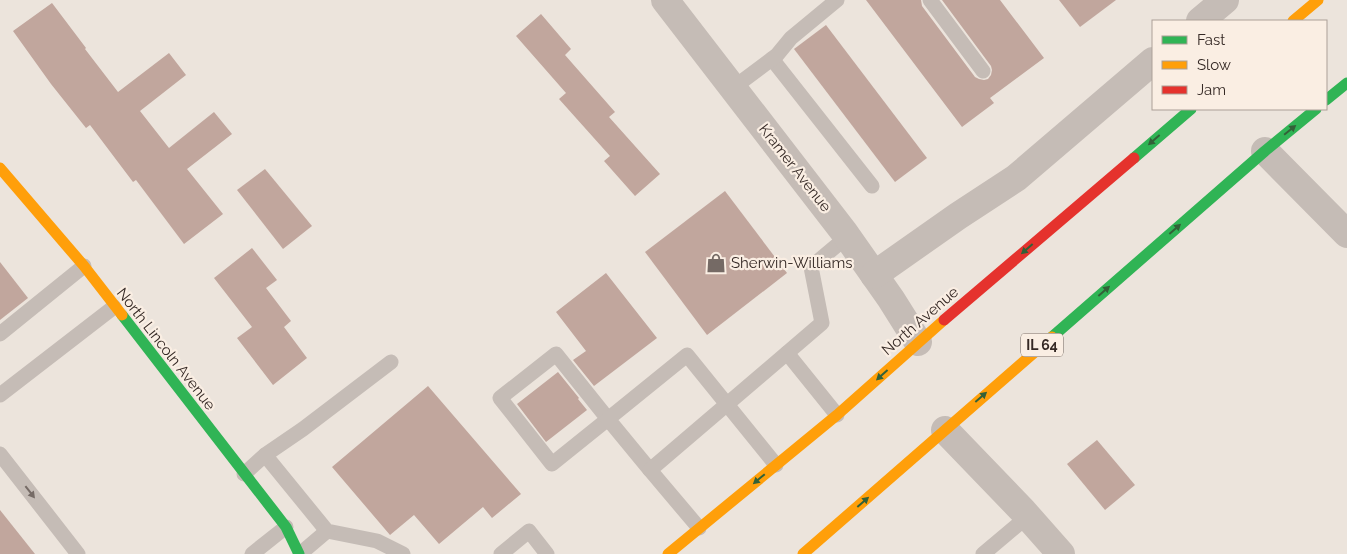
<svg xmlns="http://www.w3.org/2000/svg" width="1347" height="554" font-family="Raleway,sans-serif">
	<rect width="100%" height="100%" fill="#ece4dc"/>
	<!-- building -->
	<g fill="#c1a69d">
		<path d="M866,0h55l1,6 53,71 4,2 5,1 4,-1 3,-4 1,-5 -1,-4 -49,-66h58l44,58 -54,40 4,5 -32,24z"/>
		<path d="M1059,0h57l-36,27z"/>
		<path d="M52,3l34,45 -1,1 33,43 51,-39 17,22 -46,36 29,37 45,-36 18,22 -45,35 36,45 -39,30 -48,-64 -3,2 -43,-57 -4,3 -35,-44 -38,-53z"/>
		<path d="M541,14l30,35 -6,6 50,57 -6,5 51,57 -25,22 -31,-35 6,-5 -51,-57 7,-6 -50,-57z"/>
		<path d="M826,25l101,133 -32,24 -101,-133z"/>
		<path d="M265,169l47,57 -29,23 -46,-59z"/>
		<path d="M725,191l62,82 -80,62 -62,-83z"/>
		<path d="M252,248l25,32 -11,8 25,33 -7,6 23,31 -34,27 -36,-47 15,-11 -38,-49z"/>
		<path d="M0,262l28,36 -28,22z"/>
		<path d="M606,273l51,65 -63,48 -21,-26 13,-9 -30,-39z"/>
		<path d="M558,372l21,26 -1,1 9,11 -41,32 -29,-38z"/>
		<path d="M428,386l93,108 -29,24 -9,-11 -44,37 -25,-29 -24,20 -58,-68z"/>
		<path d="M1097,440l38,45 -30,25 -38,-46z"/>
		<path d="M0,510l35,44h-35z"/>
	</g>
	<g fill="none" stroke-linecap="round" stroke-linejoin="round">
		<!-- lane -->
		<g stroke="#c5bcb6" stroke-width="15">
			<path d="M930,0l53,71"/>
			<path d="M772,59l100,127"/>
			<path d="M733,88l44,-33 14,-17 46,-38"/>
			<path d="M0,334l84,-68"/>
			<path d="M787,353l50,62"/>
			<path d="M556,354l52,65 -56,45 -52,-66z"/>
			<path d="M0,395l114,-88"/>
			<path d="M0,454l78,100"/>
			<path d="M265,455l62,76 50,10 26,13"/>
			<path d="M650,470l-42,-51 79,-64 89,110"/>
			<path d="M244,474l21,-19 38,-26 88,-67"/>
			<path d="M699,528l-49,-58 172,-147 -11,-56 37,-31"/>
			<path d="M252,554l34,-27"/>
			<path d="M300,554l27,-23"/>
			<path d="M501,554l28,-23 18,23"/>
			<path d="M983,554l45,-38"/>
		</g>
		<!-- street -->
		<g stroke="#c5bcb6" stroke-width="28">
			<path d="M665,0l179,232 47,67 27,43"/>
			<path d="M1200,21l25,-21"/>
			<path d="M1265,151l82,83"/>
			<path d="M874,275l84,-59 58,-38 137,-117"/>
			<path d="M945,430l78,81 38,43"/>
		</g>
		<!-- fast -->
		<g stroke="#30b455" stroke-width="11">
			<path d="M1326,100l21,-17"/>
			<path d="M1134,158l57,-49"/>
			<path d="M122,315l164,212 13,27"/>
			<path d="M1052,337l213,-186 51,-42"/>
		</g>
		<!-- slow -->
		<g stroke="#ff9f0a" stroke-width="11">
			<path d="M1293,21l25,-21"/>
			<path d="M0,168l84,98 38,49"/>
			<path d="M668,554l169,-139 107,-95"/>
			<path d="M803,554l249,-217"/>
		</g>
		<!-- jam -->
		<path stroke="#e5322d" stroke-width="11" d="M944,320l190,-162"/>
	</g>
	<!-- one-way arrows -->
	<defs><path id="oneway-solid" d="M-6-.8H1V-3.2L6.5 0L1 3.2V.8H-6Z" transform="scale(1.25)"/></defs>
	<g fill="#336138">
		<use href="#oneway-solid" transform="translate(1290 130) rotate(-39)"/>
		<use href="#oneway-solid" transform="translate(1154 140) rotate(139)"/>
		<use href="#oneway-solid" transform="translate(1175 229) rotate(-41)"/>
		<use href="#oneway-solid" transform="translate(1027 249) rotate(139)"/>
		<use href="#oneway-solid" transform="translate(1104 291) rotate(-41)"/>
		<use href="#oneway-solid" transform="translate(882 375) rotate(138)"/>
		<use href="#oneway-solid" transform="translate(981 397) rotate(-41)"/>
		<use href="#oneway-solid" transform="translate(759 479) rotate(140)"/>
		<use href="#oneway-solid" transform="translate(863 502) rotate(-41)"/>
	</g>
	<use fill="#766b66" href="#oneway-solid" transform="translate(30 492) rotate(52)"/>
	<!-- icons -->
	<defs>
		<symbol id="shop-bare" viewBox="-9 -9 18 18"><path d="M-5-2.5h2.3a2.7 3.5 0 0 1 5.4 0H5L5.5 6h-11ZM-1.5-2.5h3a1.5 2.3 0 0 0-3 0Z" fill="#756a65" stroke="#faeee3" stroke-width="2.5" paint-order="stroke"/></symbol>
	</defs>
	<g fill-rule="evenodd">
		<use href="#shop-bare" x="702" y="249" width="28" height="28"/>
	</g>
	<g text-anchor="middle" stroke-width="4.5" stroke-linejoin="round" paint-order="stroke">
		<!-- shield labels -->
		<rect fill="#faeee3" stroke="#70645e" stroke-width="1" x="1021" y="333.5" width="42" height="23" rx="4"/>
		<g font-size="14" font-weight="bold" fill="#352925">
			<text x="1042" y="350">IL 64</text>
		</g>
		<!-- street labels -->
		<g font-size="15" fill="#352925" stroke="#faeee3">
			<text transform="translate(795 168) rotate(52)" y="5">Kramer Avenue</text>
			<text transform="translate(920 321) rotate(-41)" y="5">North Avenue</text>
			<text transform="translate(166 349) rotate(52)" y="5">North Lincoln Avenue</text>
		</g>
		<!-- poi labels -->
		<g font-size="15" fill="#352925" stroke="#faeee3" text-anchor="start">
			<text x="731" y="268">Sherwin-Williams</text>
		</g>
	</g>
	<!-- legend -->
	<rect x="1152" y="20" width="175" height="90" fill="#faeee3" stroke="#ab9f97"/>
	<rect x="1162" y="36" width="25" height="8" fill="#30b455" stroke="#ab9f97"/>
	<text x="1197" y="45" font-size="15" fill="#352925">Fast</text>
	<rect x="1162" y="61" width="25" height="8" fill="#ff9f0a" stroke="#ab9f97"/>
	<text x="1197" y="70" font-size="15" fill="#352925">Slow</text>
	<rect x="1162" y="86" width="25" height="8" fill="#e5322d" stroke="#ab9f97"/>
	<text x="1197" y="95" font-size="15" fill="#352925">Jam</text>
</svg>
